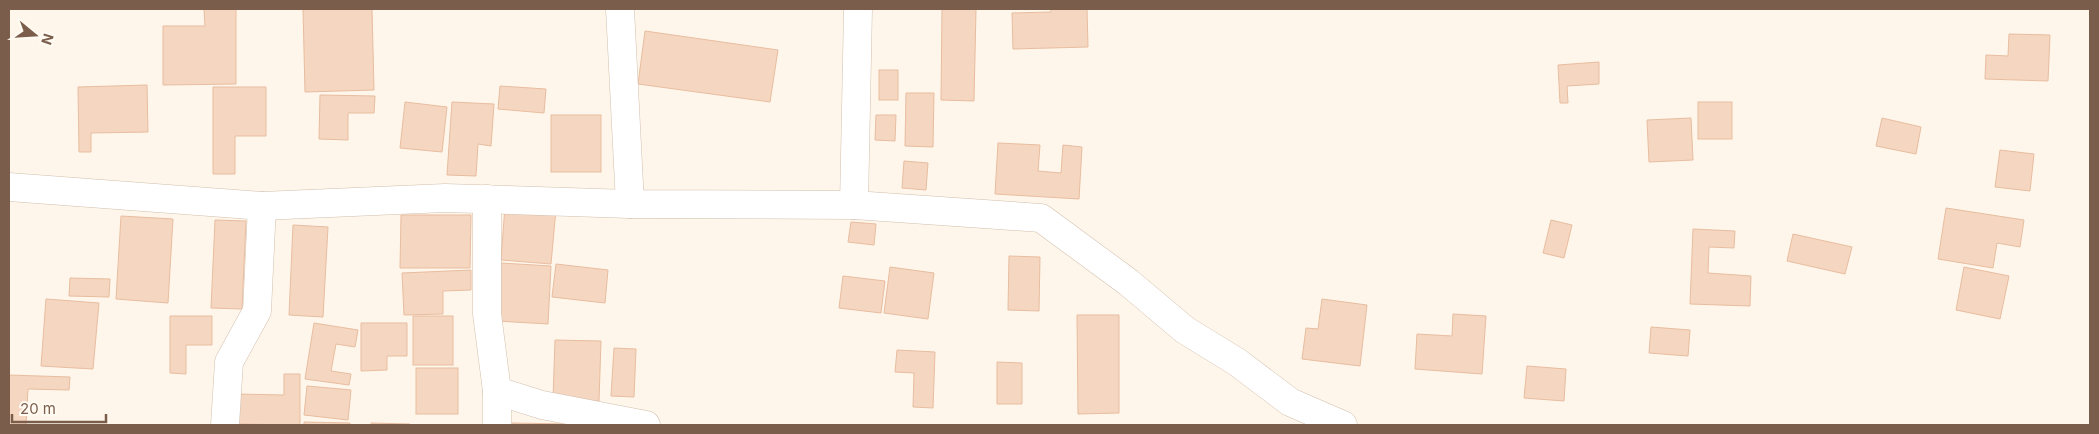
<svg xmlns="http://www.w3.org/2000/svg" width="2099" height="434" font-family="Inter,sans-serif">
	<rect width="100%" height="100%" fill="#fef6ea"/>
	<!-- building -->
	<g fill="#f5d6c0" stroke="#e8bda0">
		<path d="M204,9h32v75l-73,1v-59h42z"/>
		<path d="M303,9h69l2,81 -69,2z"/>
		<path d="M942,9h34l-2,92 -33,-1z"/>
		<path d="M1051,9h36l1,38 -75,2 -1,-36 39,-1z"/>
		<path d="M645,31l133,19 -8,52 -132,-18z"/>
		<path d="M2009,34l41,1 -2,46 -63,-2 1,-24 22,1z"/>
		<path d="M1599,62v22l-32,2 1,17h-8l-2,-38z"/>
		<rect x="879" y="70" width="19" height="30"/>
		<path d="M147,85l1,47 -57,1v19h-12l-1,-65z"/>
		<path d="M500,86l46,3 -2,24 -46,-4z"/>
		<path d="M213,87h53v49h-31v38h-22z"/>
		<path d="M906,93h28l-1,54 -28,-1z"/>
		<path d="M320,95l55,1 -1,17h-26v27l-29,-1z"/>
		<path d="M405,102l42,5 -5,45 -42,-4z"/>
		<path d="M452,102l42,2 -3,42 -13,-2 -2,32 -29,-1z"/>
		<rect x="1698" y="102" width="34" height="37"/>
		<rect x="551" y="115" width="50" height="57"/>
		<path d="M876,115h20l-1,26 -20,-1z"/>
		<path d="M1691,118l2,42 -44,2 -2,-42z"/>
		<path d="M1882,118l39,9 -5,27 -40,-8z"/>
		<path d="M998,143l42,2 -2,26 23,2 2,-28 19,2 -3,52 -84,-5z"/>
		<path d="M2000,150l34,4 -4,37 -35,-4z"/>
		<path d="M904,161l24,2 -2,27 -24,-2z"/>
		<path d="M505,206l51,3 -5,55 -50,-4z"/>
		<path d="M1946,208l78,12 -4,27 -23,-4 -4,25 -55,-9z"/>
		<path d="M401,215h70l-1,53h-70z"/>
		<path d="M121,216l52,3 -5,84 -52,-4z"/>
		<path d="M215,220l31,1 -4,88 -31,-1z"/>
		<path d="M1551,220l21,5 -8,33 -21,-5z"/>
		<path d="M851,222l25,2 -2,21 -26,-3z"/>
		<path d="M293,225l35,2 -5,90 -34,-2z"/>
		<path d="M1693,229l42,2 -1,17 -25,-1 -1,26 43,3 -1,30 -60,-2z"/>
		<path d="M1793,234l59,13 -7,27 -58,-13z"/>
		<path d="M1009,256l31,1 -1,54 -31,-1z"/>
		<path d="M501,263l50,3 -3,58 -51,-3z"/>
		<path d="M556,264l52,6 -3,33 -53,-6z"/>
		<path d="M890,267l44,6 -6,46 -44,-6z"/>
		<path d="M1964,267l45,9 -9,43 -44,-9z"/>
		<path d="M471,270v20l-28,1v23l-39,1 -2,-42z"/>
		<path d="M843,276l42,5 -4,32 -42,-5z"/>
		<path d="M70,278l40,1 -1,18 -40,-1z"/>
		<path d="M46,299l53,4 -6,66 -52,-3z"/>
		<path d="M1322,299l45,6 -7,61 -58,-7 4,-31 12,1z"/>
		<path d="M1453,314l33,2 -4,58 -67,-5 2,-35 35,2z"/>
		<path d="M1077,315h42v98l-41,1z"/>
		<path d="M170,316h42v29h-26v29l-16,-1z"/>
		<rect x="413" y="316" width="40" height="49"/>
		<path d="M314,323l44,7 -3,17 -19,-3 -5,27 20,3 -2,11 -44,-6z"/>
		<path d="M361,323h46v33h-20v14l-26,1z"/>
		<path d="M1651,327l39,3 -2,26 -39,-3z"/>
		<path d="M555,340l46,1 -2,60 -46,-1z"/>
		<path d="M614,348l22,1 -2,48 -23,-1z"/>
		<path d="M897,350l38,2 -2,56 -20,-1 1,-34 -19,-1z"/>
		<path d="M997,362l25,1v41h-25z"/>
		<path d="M1527,366l39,3 -2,32 -40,-3z"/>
		<rect x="416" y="368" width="42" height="46"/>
		<path d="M284,374h16v51l-63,-1v-30l47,1z"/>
		<path d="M9,375l61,2 -1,13 -41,-1 -2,36h-17z"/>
		<path d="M307,386l44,4 -3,30 -44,-5z"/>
		<path d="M304,422l46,1v2h-46z"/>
		<path d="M371,423l39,1v1h-39z"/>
		<path d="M512,423l54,1v1h-54z"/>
	</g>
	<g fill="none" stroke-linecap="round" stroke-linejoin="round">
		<defs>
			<g id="street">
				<path d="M620,9l10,195"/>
				<path d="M9,187l253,19 183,-8 185,6 224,1 187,13 87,64 57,48 52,32 53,40 53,23"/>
				<path d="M487,199v115l10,77v34"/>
				<path d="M854,205l4,-196"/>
				<path d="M497,391l45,14 104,20"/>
				<path d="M225,425l4,-63 28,-51 5,-105"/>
			</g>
		</defs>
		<!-- street casing -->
		<use href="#street" stroke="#d2bfae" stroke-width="29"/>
		<!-- street -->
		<use href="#street" stroke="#fff" stroke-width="28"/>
	</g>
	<!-- border -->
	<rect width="2099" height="434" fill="none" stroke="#7b5d4b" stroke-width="20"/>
	<!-- north arrow -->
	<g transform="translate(35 35) rotate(108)" stroke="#fffaf2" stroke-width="4" paint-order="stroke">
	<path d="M0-4L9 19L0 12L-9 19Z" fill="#7b5d4b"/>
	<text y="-8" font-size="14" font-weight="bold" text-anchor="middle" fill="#7b5d4b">N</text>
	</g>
	<!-- scale -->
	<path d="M12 414v8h94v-8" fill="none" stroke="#7b5d4b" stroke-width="2.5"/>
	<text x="20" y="414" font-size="15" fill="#7b5d4b" stroke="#fffaf2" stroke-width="4" paint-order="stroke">20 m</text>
</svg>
